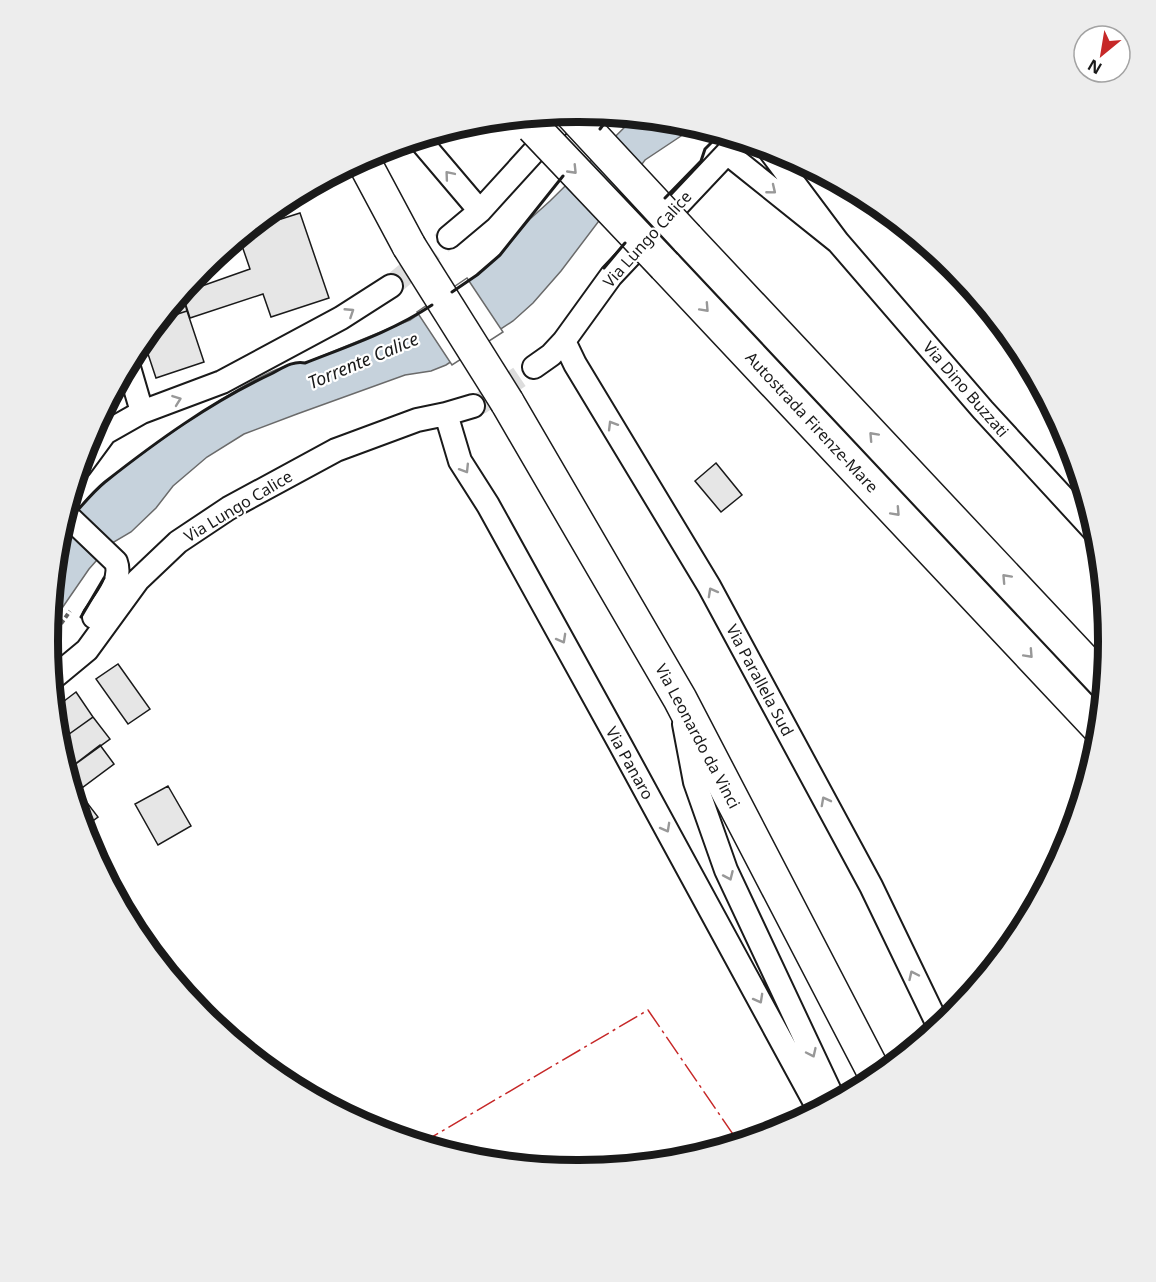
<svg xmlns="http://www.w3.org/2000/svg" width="1156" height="1282" viewBox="0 0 1156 1282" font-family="'Noto Sans',sans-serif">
<rect width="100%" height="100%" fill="#fff"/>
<path fill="#c6d2dc" stroke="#6a6a6a" stroke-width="1.5" d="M635,117L682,121L692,124L681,136L645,160L561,271L533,303L513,321L446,365L431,371L405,375L297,414L244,434L207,457L173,486L156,508L131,532L112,543L89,569L49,627L59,534C72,516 87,496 105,482C135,458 272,356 305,363L410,320L477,275L500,255L530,219L550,201Z"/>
<path fill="#fff" stroke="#6a6a6a" stroke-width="1.5" d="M467,278L503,332L452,365L417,312Z"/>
<path fill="#e6e6e6" stroke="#1a1a1a" stroke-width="1.5" d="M300,213L329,298L271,317L263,294L190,318L182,293L250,269L239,237L255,224L280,215L281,219Z
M182,293L187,311L159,320Z
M187,311L204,362L156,378L143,339L159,320Z
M716,463L742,495L721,512L695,481Z
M118,664L150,709L128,724L96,679Z
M76,692L93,717L58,742L55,708Z
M93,717L110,739L66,771L58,742Z
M100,745L114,764L78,791L98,817L83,828L66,771Z
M168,786L191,826L158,845L135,804Z"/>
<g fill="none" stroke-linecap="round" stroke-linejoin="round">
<path stroke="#ddd" stroke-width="22" stroke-dasharray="22 11" stroke-linecap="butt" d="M391,286L449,237
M473,406L481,403L534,367"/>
<defs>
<path id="street" d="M418,138L480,211
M727,153L838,242L767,147
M449,237L480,211L570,112
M838,242L983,410L1097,534
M564,341L575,364L709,586L871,886L939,1027
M128,364L142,412
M534,367L551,355L564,341L611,276L727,153L737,138
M446,414L460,461L488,505L620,744L819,1110
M80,467L105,433L142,412L222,382L341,318L391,286
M66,511L70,518L116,562C123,581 104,602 94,617
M52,679L87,650L138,580L178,542L229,508L336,450L417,420L446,414L473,406
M684,724L695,782L726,870L835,1102"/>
<path id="primary" d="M362,158L409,246
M507,402L680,699L877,1078"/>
<path id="highway" d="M687,238L1104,682
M665,266L1099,728"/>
</defs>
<use href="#street" stroke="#1a1a1a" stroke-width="26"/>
<use href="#primary" stroke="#1a1a1a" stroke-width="36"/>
<use href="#highway" stroke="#1a1a1a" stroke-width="36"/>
<path stroke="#5f5f5f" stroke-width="4" stroke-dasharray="4.5 3" stroke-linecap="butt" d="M48,642L70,611"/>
<use href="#street" stroke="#fff" stroke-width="22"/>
<use href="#primary" stroke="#fff" stroke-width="33"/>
<use href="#highway" stroke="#fff" stroke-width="33"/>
<defs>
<path id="primary-bridge" d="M409,246L507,402"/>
<path id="highway-bridge" d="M570,112L687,238
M533,127L665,266"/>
</defs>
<use href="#primary-bridge" stroke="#1a1a1a" stroke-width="36" stroke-linecap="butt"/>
<use href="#highway-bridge" stroke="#1a1a1a" stroke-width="36" stroke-linecap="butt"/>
<use href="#primary-bridge" stroke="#fff" stroke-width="33"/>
<use href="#highway-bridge" stroke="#fff" stroke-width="33"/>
<path stroke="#1a1a1a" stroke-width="1.5" stroke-dasharray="8 3" stroke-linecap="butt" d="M1081,490L1085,495"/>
<path stroke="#1a1a1a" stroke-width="3" d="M600,129L609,117
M665,198L701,161L705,149L721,133
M604,268L625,243
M452,292L477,275L500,255L563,176
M76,512C85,502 94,491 105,482C157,441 211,402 271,374C281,369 293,360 305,363C348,346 393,331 432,305
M59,534L65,523
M81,617L104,578"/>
<path stroke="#c62828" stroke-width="1.5" stroke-dasharray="21 4.5 3 4.5" stroke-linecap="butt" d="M420,1144L648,1010L739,1143"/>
</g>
<defs><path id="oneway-chevron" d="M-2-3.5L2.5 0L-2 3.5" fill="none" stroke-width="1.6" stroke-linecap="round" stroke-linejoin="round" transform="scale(1.5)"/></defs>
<g stroke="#989898">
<use href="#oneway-chevron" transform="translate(573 170) rotate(46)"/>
<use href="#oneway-chevron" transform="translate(449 175) rotate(-130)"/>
<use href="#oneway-chevron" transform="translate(772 190) rotate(39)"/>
<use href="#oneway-chevron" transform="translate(705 308) rotate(47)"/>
<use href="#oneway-chevron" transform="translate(350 312) rotate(-33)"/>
<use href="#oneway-chevron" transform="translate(177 400) rotate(-20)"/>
<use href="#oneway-chevron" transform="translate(612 425) rotate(-121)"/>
<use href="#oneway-chevron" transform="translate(873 436) rotate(-133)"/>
<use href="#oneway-chevron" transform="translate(465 469) rotate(58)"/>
<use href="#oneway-chevron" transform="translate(896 512) rotate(47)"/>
<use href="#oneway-chevron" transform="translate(1006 578) rotate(-133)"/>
<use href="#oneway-chevron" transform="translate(712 592) rotate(-119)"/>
<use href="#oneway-chevron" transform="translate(562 639) rotate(61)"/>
<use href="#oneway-chevron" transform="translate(1029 654) rotate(47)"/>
<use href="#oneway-chevron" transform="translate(825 801) rotate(-118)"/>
<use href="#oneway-chevron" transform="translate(666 828) rotate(61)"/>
<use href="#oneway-chevron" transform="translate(729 876) rotate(66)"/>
<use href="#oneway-chevron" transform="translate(913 975) rotate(-115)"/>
<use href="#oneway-chevron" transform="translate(759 999) rotate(61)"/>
<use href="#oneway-chevron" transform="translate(812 1053) rotate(65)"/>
</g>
<g text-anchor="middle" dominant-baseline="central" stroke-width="4.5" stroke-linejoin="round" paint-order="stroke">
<g font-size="16" fill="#1a1a1a" stroke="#fff">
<text transform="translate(647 239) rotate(-48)">Via Lungo Calice</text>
<text transform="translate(966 389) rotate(49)">Via Dino Buzzati</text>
<text transform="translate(812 422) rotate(47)">Autostrada Firenze-Mare</text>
<text transform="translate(238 506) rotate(-31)">Via Lungo Calice</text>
<text transform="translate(760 680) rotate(62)">Via Parallela Sud</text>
<text transform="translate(698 736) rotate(62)">Via Leonardo da Vinci</text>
<text transform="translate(630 763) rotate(61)">Via Panaro</text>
</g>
<g font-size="18" font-style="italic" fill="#1a1a1a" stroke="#fff">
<text transform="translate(363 360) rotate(-23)">Torrente Calice</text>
</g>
</g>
<path d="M0 0H1156V1282H0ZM577 122H579A519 519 0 0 1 1098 641V641A519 519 0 0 1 579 1160H577A519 519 0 0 1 58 641V641A519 519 0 0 1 577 122Z" fill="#ededed" fill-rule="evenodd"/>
<path fill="none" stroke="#1a1a1a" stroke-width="8" d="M577 122H579A519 519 0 0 1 1098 641V641A519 519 0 0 1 579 1160H577A519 519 0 0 1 58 641V641A519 519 0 0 1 577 122Z"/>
<g transform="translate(1102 54) rotate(210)"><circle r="28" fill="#ffffff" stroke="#a3a3a3" stroke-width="1.5"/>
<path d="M0-4.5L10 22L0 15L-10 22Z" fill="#c62828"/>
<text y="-9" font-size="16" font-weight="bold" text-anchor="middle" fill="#1a1a1a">N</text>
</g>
</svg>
